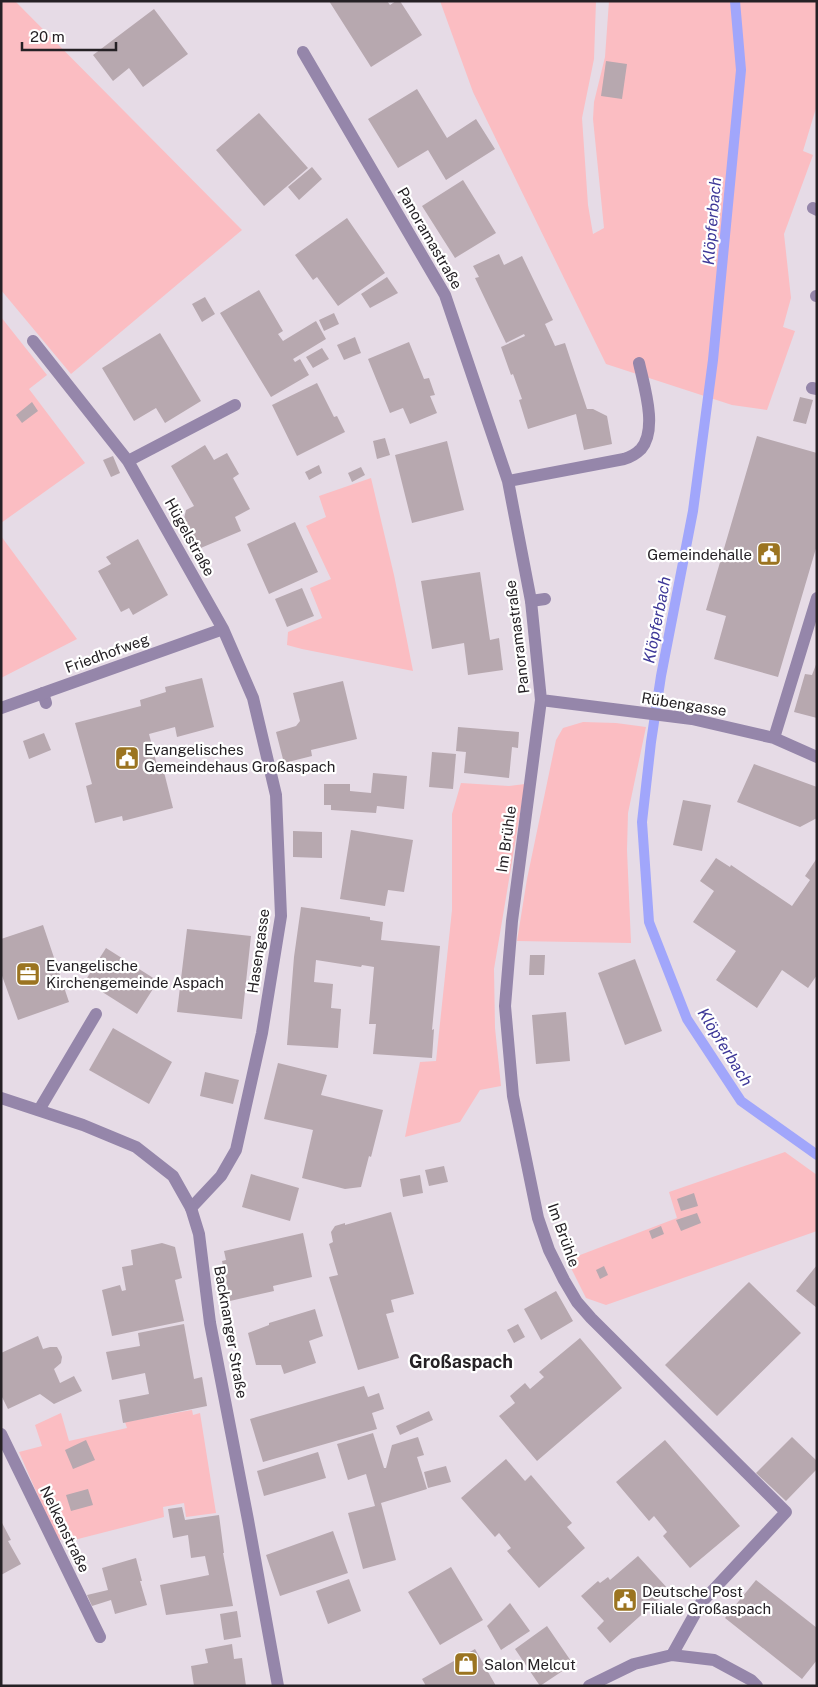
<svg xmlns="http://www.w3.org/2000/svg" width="818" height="1687" viewBox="0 0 818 1687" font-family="'Public Sans',sans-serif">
<rect width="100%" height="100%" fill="#e6dbe6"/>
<path fill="#fbbdc2" d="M1,1H15L242,230L71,374L1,290Z
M440,1H596L594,59L582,118L588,205L593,234L604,228L593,119L594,102L605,57L609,1H817V105L803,151L813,155L784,234L791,298L783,327L795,331L767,410L732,405L606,364L473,92Z
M1,317L47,375L29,389L85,463L1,523Z
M371,478L394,575L413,671L302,649L287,645L288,632L322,618L310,588L331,579L306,526L326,517L319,496Z
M1,536L77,639L1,678Z
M583,722L616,723L646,727L628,813L627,850L631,943L517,941L527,879L556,740L563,728Z
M461,783L509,786L525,784L494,969L495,1028L501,1086L480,1090L460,1122L405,1137L420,1062L436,1061L452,910V814Z
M785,1152L817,1175V1231L606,1305L586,1298L567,1260L677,1218L669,1192Z
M192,1410L193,1415L200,1413L216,1513L186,1517L184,1503L163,1507L164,1517L78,1539L57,1540L19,1452L42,1446L35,1425L61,1413L69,1441L127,1428L125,1422Z"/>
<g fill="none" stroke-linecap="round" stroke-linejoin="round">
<path stroke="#a1a6fb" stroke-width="10" d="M735,1L741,70L713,360L693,511L661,676L651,742L642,822L649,922L687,1019L741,1101L817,1155"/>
</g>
<path fill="#b7a8af" d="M329,1H387L390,5L396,1H400L422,35L371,67Z
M154,9L188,54L143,87L129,68L113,81L93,55Z
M606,61L627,64L622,99L601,96Z
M417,89L447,138L476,119L495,149L446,180L428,150L398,168L368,119Z
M259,113L308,168L264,206L216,150Z
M312,167L322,179L299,200L288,187Z
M463,180L496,233L455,258L422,206Z
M347,218L385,273L338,306L317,277L313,280L295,255Z
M499,254L504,265L522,256L553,320L545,324L555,346L565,343L587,409H593L607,416L612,444L584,450L576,414L528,429L519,400L522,399L513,374L511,375L501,347L525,336L524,334L506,343L475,278L479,277L473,266Z
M387,277L398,293L370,308L361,294Z
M259,290L283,331L278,334L283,341L316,321L326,339L293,359L295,362L300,359L309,375L271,397L220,313Z
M205,297L215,314L202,322L192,304Z
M334,313L339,324L324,331L319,320Z
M160,333L201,401L165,423L156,408L134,421L102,368Z
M355,337L361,353L344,360L337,345Z
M409,342L424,379L429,378L435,395L430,396L437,413L410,424L403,408L390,413L368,359Z
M322,348L329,359L313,368L306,357Z
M317,383L334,417L337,416L345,432L297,456L272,405Z
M800,397L813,400L806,424L793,421Z
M32,402L38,411L22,423L16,415Z
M757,436L817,453V545L778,677L714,659L726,616L706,610Z
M385,438L390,455L377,459L373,441Z
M447,441L464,510L412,523L395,455Z
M205,445L214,460L227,453L239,474L233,478L250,509L235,517L241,531L196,550L183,523L186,510L194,506L171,466Z
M113,456L120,473L111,477L103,460Z
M319,465L322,473L309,480L305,472Z
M361,467L365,475L352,482L348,473Z
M295,522L318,572L269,594L247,544Z
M138,539L168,595L133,615L129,608L121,612L98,571L111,564L106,557Z
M480,572L490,640L499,638L503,670L468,675L464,643L432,649L421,581Z
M302,588L314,616L287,627L275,599Z
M817,662V718L794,712L805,674L812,675Z
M202,678L214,727L177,737L175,727L149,734L157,765L162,764L173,808L123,821L122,816L95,823L86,786L92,784L75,723L141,706L140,700L166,692L165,687Z
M343,681L357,739L311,750L312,756L284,763L276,732L296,726L300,721L293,693Z
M458,727L519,732L518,748L512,747L509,778L464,773L466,752L456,751Z
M44,733L51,750L29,759L23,741Z
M432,752L456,754L453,789L429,787Z
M754,764L817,787V818L800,827L737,802Z
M373,773L407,776L404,809L377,806L376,813L331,810V805H324V784H350V791L371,793Z
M683,800L711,805L702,851L673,845Z
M351,830L413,840L404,892L388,890L385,906L340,899Z
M293,831L322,832V858L293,857Z
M716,858L730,867L731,865L792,906L810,880L805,876L817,858V975L808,988L782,970L757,1008L716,980L736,951L693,922L714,891L700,881Z
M301,907L370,917V920L383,922L381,940L440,946L432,1030L434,1029L432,1058L373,1054L376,1024H369L374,967L362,965L361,967L316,960L314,982L333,984L331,1008L341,1009L338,1048L287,1045L294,957Z
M43,925L69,1002L18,1020L1,973V939Z
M187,929L251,936L242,1019L177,1012Z
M106,948L158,981L137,1014L85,981Z
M530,955H545L544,975H529Z
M635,959L662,1031L625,1045L598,973Z
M566,1012L570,1061L536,1064L532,1015Z
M113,1028L172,1062L149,1104L89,1070Z
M278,1063L327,1075L321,1095L383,1110L371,1157L369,1156L361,1187L345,1189L302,1178L313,1130L264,1119Z
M205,1072L239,1080L233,1104L200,1096Z
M444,1166L448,1182L429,1186L425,1170Z
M251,1174L299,1188L290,1221L242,1207Z
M420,1175L423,1193L403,1197L400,1179Z
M694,1193L698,1206L681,1211L677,1199Z
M391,1212L414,1294L391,1300L394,1312L386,1314L399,1358L358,1370L329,1277L338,1275L329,1244L333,1242L331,1232L335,1226L345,1223V1225Z
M697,1213L701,1223L681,1231L676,1220Z
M661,1226L664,1234L652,1239L649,1231Z
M303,1233L312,1277L273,1286L274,1291L230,1301L222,1261L226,1260L224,1251Z
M162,1243L175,1247L182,1278L175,1280L184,1321L112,1336L102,1290L120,1285L122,1291L126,1290L122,1267L133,1265L131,1250Z
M817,1265V1308L796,1291Z
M604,1266L608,1275L600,1279L596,1270Z
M749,1282L801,1333L717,1416L665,1365Z
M556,1291L573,1321L541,1340L524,1309Z
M315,1309L323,1336L309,1341L316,1363L284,1374L281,1365H256L248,1333L269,1325V1323Z
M184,1324L194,1379L202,1377L207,1406L123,1423L119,1400L149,1394L145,1373L112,1380L106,1352L140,1346L138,1333Z
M518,1324L525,1337L514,1343L507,1330Z
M38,1336L43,1349L50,1347H57L60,1352L62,1357L61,1363L54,1369L60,1383L74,1376L82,1391L54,1404L40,1394L8,1409L1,1395V1353Z
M580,1338L622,1388L537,1461L499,1416L515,1403L510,1396L525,1383L530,1389L544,1377L539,1372Z
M364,1386L368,1397L379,1393L384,1409L372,1413L377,1429L263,1462L250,1419Z
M429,1411L433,1420L400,1435L396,1426Z
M373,1433L384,1468H386L392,1445L418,1437L424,1455L417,1457L427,1489L381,1503L396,1560L363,1569L348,1513L375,1506L366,1474L348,1480L337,1444Z
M792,1437L817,1461V1469L786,1501L756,1473Z
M86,1440L95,1460L73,1469L65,1450Z
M665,1440L740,1526L690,1568L663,1536L667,1532L654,1516L649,1521L616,1482Z
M318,1452L326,1478L264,1496L257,1471Z
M506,1459L525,1481L531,1475L572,1523L567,1527L585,1548L539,1588L507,1551L511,1548L499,1533L495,1537L461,1498Z
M446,1466L451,1482L428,1488L424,1472Z
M88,1489L93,1505L71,1511L66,1495Z
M182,1507L185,1520L219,1515L224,1553H223L233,1606L166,1615L160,1585L209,1575L205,1556L191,1558L188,1535L173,1538L168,1509Z
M1,1521L11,1540L8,1541L21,1564L1,1575Z
M333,1531L348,1573L280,1596L266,1555Z
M638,1556L669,1590L610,1643L597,1628L604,1621L581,1596L598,1581L600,1583L608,1577L610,1580Z
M136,1558L142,1581H140L147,1605L115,1614L111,1600L92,1606L87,1595L108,1590L102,1568Z
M451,1567L483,1620L440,1645L408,1592Z
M349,1579L361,1611L328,1624L316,1591Z
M756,1580L817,1628V1660L802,1679L725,1618Z
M510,1603L530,1631L501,1650L487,1626Z
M237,1611L241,1637L224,1640L220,1614Z
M547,1626L573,1664L540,1686L515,1649Z
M232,1644L234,1659L242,1658L246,1686H194L191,1666L208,1663L205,1649Z
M475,1649L496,1686H426L422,1679Z"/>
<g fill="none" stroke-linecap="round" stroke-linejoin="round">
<path stroke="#9586aa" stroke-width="12" d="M813,208L817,210
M816,296H817
M812,388L817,389
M531,601L545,599
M43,693L46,703
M39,1110L96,1014"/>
<path stroke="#9586aa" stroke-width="12" d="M303,52L445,295L508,481L531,601L541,700L512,921L505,1006L513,1096L538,1218L549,1250L564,1280L577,1302L591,1318L786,1512L701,1603L672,1655
M33,341L128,461L223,629L253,698L276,795L281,916L262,1033L236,1150L221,1176L191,1208
M128,461L235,405
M508,481L624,459C631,457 636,454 641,449C658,429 644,386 639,363
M541,700L692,719L774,738L817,757
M1,708L223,629
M774,738L817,598
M1,1434L100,1637"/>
<path stroke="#9586aa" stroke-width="12" d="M1,1098L83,1125L136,1147L173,1176L191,1208L199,1234L210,1323L248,1520L278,1686
M589,1686L634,1664L672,1655L714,1660L751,1680L757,1686"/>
</g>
<defs>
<symbol id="civic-square" viewBox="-11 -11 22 22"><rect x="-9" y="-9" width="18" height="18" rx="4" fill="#9b7421" stroke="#fff"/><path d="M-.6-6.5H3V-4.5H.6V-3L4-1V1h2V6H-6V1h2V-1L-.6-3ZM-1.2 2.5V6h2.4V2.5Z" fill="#fff"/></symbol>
<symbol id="office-square" viewBox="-11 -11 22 22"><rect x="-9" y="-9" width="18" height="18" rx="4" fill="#9b7421" stroke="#fff"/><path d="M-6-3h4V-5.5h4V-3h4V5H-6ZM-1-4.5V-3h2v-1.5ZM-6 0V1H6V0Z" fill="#fff"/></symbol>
<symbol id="shop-square" viewBox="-11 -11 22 22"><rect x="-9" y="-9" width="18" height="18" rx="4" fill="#9b7421" stroke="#fff"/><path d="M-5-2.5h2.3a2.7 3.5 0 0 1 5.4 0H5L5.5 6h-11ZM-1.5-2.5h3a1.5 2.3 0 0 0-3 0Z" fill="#fff"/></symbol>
</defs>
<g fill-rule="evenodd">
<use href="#civic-square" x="755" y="540" width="28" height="28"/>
<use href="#civic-square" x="113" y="744" width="28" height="28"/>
<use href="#office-square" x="14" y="960" width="28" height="28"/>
<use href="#civic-square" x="611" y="1586" width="28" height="28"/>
<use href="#shop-square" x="452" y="1650" width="28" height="28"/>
</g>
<g text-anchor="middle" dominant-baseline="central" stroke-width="4.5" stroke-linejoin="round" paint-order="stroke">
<g font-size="15" fill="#252125" stroke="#fff">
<text transform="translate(430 238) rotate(60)">Panoramastraße</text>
<text transform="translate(190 537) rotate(61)">Hügelstraße</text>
<text transform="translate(517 637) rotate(-97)">Panoramastraße</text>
<text transform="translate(107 653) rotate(-20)">Friedhofweg</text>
<text transform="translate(684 704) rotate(9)">Rübengasse</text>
<text transform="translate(506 839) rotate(-82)">Im Brühle</text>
<text transform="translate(258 951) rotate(-82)">Hasengasse</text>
<text transform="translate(564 1235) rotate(70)">Im Brühle</text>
<text transform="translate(231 1332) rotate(80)">Backnanger Straße</text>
<text transform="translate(65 1529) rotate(64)">Nelkenstraße</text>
</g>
<g font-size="15" fill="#252125" stroke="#fff" text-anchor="start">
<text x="752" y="554" text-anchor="end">Gemeindehalle</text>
<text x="144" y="749">Evangelisches<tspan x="144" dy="17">Gemeindehaus Großaspach</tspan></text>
<text x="46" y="965">Evangelische<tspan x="46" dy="17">Kirchengemeinde Aspach</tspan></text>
<text x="642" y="1591">Deutsche Post<tspan x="642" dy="17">Filiale Großaspach</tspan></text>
<text x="484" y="1664">Salon Melcut</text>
</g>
<g font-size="16" font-style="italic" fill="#3e3898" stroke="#fff">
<text transform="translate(712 221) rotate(-85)">Klöpferbach</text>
<text transform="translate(657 620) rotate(-79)">Klöpferbach</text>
<text transform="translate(725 1047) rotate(58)">Klöpferbach</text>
</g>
<g font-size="18" font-weight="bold" fill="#252125" stroke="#fff">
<text x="461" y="1361">Großaspach</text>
</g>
</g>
<rect width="818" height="1687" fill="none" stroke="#252125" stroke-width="5"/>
<path d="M22 42v8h94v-8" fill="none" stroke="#252125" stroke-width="2.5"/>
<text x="30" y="42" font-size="15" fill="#252125" stroke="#ffffff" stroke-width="4" paint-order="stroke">20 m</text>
</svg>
